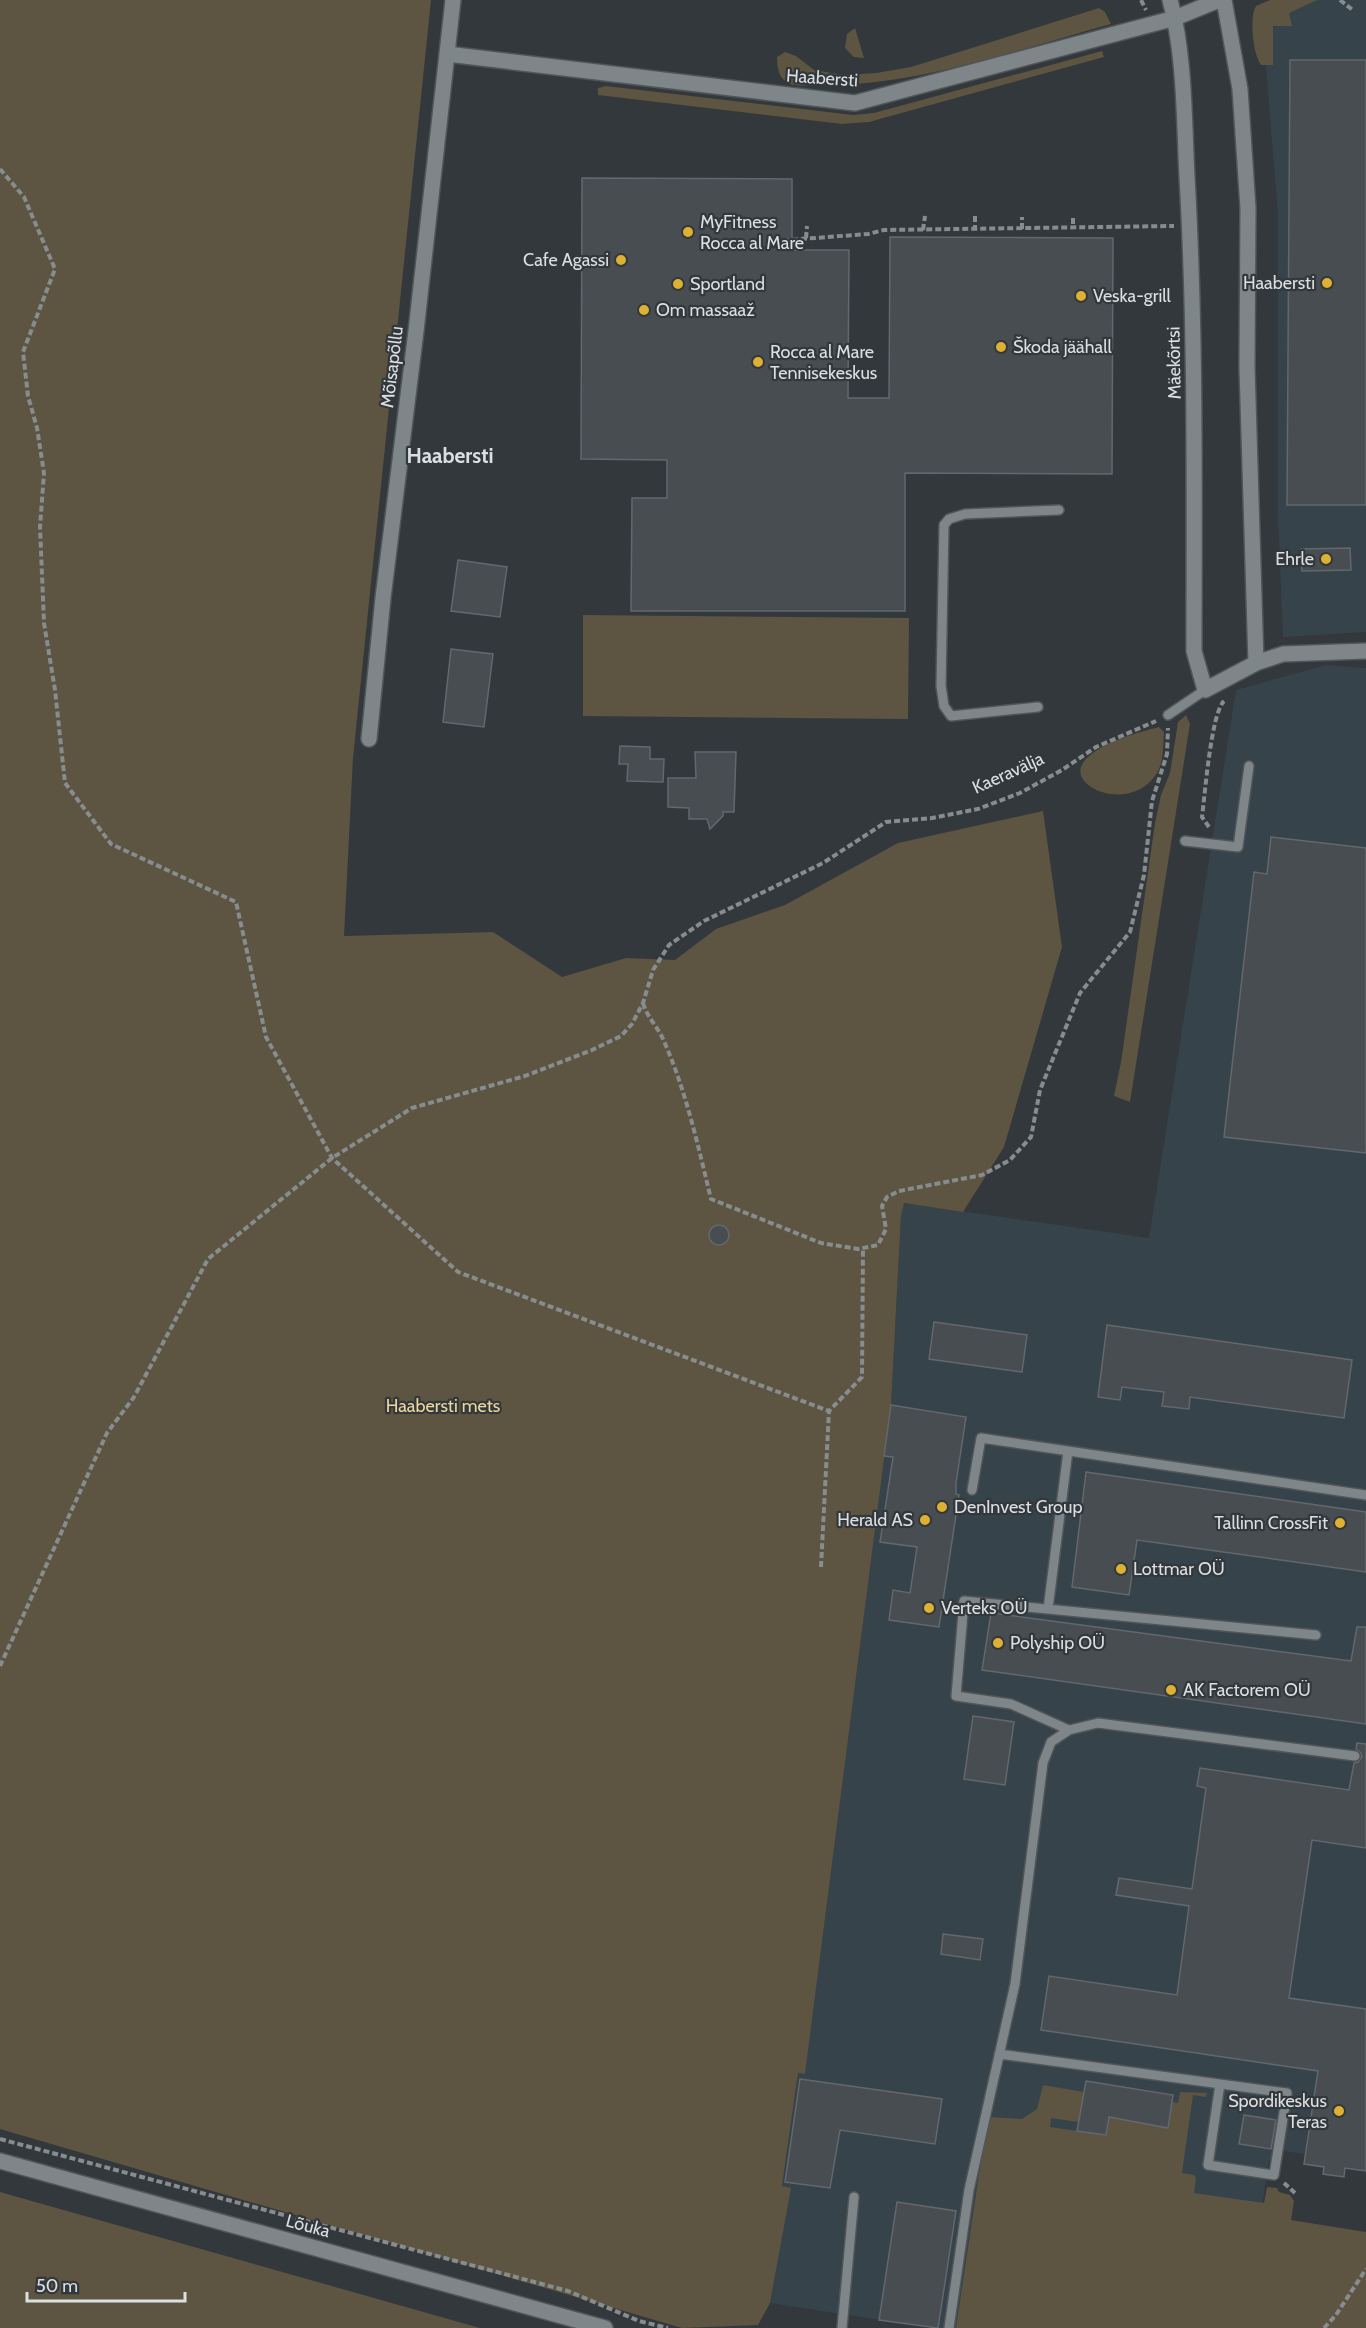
<svg xmlns="http://www.w3.org/2000/svg" width="1366" height="2328" viewBox="0 0 1366 2328" font-family="Cabin,sans-serif">
<rect width="100%" height="100%" fill="#32383c"/>
<path fill="#36434a" d="M1298,0H1366V632L1283,637L1278,516V215L1262,17Z
M1326,665L1366,668V2009L1289,1999L1279,2065L1318,2071L1306,2154L1283,2151L1282,2161L1269,2160L1244,2328H933L770,2303L790,2189L782,2186L798,2073H805L891,1405L901,1216L903,1203L1149,1238L1236,690Z"/>
<path fill="#5d5441" d="M0,0H431L353,758L344,936L493,932L562,977L626,958L675,960L716,929L785,905L898,843L1043,811L1062,947L1004,1147L963,1212L904,1203L901,1216L891,1405L805,2074L798,2073L782,2186L791,2188L770,2303L758,2325L682,2328L0,2129Z
M1270,0H1317L1289,13L1292,26H1273V65H1261C1253,55 1249,17 1256,6Z
M1099,8L1105,12L1111,24C1016,50 916,87 817,85C810,85 797,87 790,84C779,79 777,69 777,57L785,52L796,56L814,70L844,75L876,73L911,67Z
M855,28L864,58L854,57L845,48L847,34Z
M1102,51L1104,57L869,122L842,124L598,95V88L606,86L853,115L874,113Z
M583,615L909,618L908,719L583,716Z
M1186,715L1190,724L1130,1102L1114,1096L1121,1062L1155,823L1161,795L1170,773L1178,722Z
M1159,727L1164,732C1163,746 1164,765 1155,776C1127,815 1059,784 1087,758C1105,741 1136,733 1159,727Z
M1043,2085L1084,2092L1081,2112L1098,2125L1051,2118L1050,2127L1106,2135L1109,2117L1168,2128L1172,2102L1178,2103L1180,2092L1207,2093L1206,2097L1193,2095L1182,2173L1194,2175L1196,2178L1194,2193L1264,2203L1267,2187L1277,2188L1279,2192L1290,2195L1294,2201L1291,2220L1366,2232V2328H956L981,2161L990,2117L1022,2119L1037,2109Z
M0,2192L480,2328H0Z"/>
<path fill="#474d51" stroke="#62686d" stroke-width="1.5" d="M1290,60H1366V505H1287Z
M582,178L792,179V250H849L848,398H889L890,237L1113,238L1112,474L905,473V611H631L632,498H667V460L581,459Z
M1350,548L1351,570L1302,571L1301,549Z
M458,560L507,567L500,617L451,611Z
M451,649L493,654L484,727L443,722Z
M620,746L650,747V759H664L663,782L627,781L628,764H619Z
M695,752H736L734,812H723V816L710,829L707,819H689V808L668,807V778H696Z
M1271,837L1366,848V1153L1224,1137L1254,872L1267,874Z
M709 1235a10 10 0 1 1 20 0a10 10 0 1 1-20 0Z
M934,1322L1027,1335L1022,1372L929,1359Z
M1107,1325L1352,1360L1344,1418L1190,1397L1189,1409L1162,1406L1164,1392L1122,1387L1120,1400L1098,1397Z
M891,1405L966,1417L956,1483V1494L959,1495L939,1627L889,1620L893,1590L910,1593L917,1547L880,1542L893,1457L884,1456Z
M1086,1472L1366,1512V1572L1137,1540L1129,1595L1072,1587Z
M991,1613L1351,1661L1357,1627H1366V1724L982,1670Z
M973,1716L1014,1722L1005,1785L964,1779Z
M1357,1743L1366,1744V1848L1312,1840L1289,1998L1366,2009V2171L1345,2168L1344,2177L1323,2174L1324,2167L1304,2164L1318,2071L1041,2030L1049,1976L1177,1995L1189,1906L1116,1895L1119,1878L1192,1889L1206,1788L1197,1786L1200,1768L1349,1790L1354,1763L1358,1762L1362,1757L1361,1753L1356,1749Z
M943,1934L983,1939L980,1960L941,1954Z
M800,2079L942,2099L935,2144L840,2130L830,2188L785,2182Z
M1086,2081L1173,2095L1168,2128L1109,2117L1106,2135L1077,2131Z
M1244,2115L1276,2120L1271,2149L1239,2144Z
M897,2202L956,2211L938,2328L879,2320Z"/>
<g fill="none" stroke-linecap="round" stroke-linejoin="round">
<defs>
<path id="lane" d="M1038,707L951,716L944,706L941,686L944,525L949,519L965,514L1059,510
M1168,715L1205,690
M1185,841L1238,847L1249,766
M972,1490L981,1438L1366,1495
M1048,1609L1068,1451
M1069,1730L1011,1704L956,1696L964,1601L1316,1635
M999,2054L1287,2093L1274,2175L1208,2165L1220,2084
M842,2328L854,2197
M949,2328L969,2190L1015,1984L1043,1763L1051,1742L1069,1730L1098,1723L1355,1756"/>
<path id="street" d="M1170,0C1185,55 1184,120 1187,177C1196,334 1194,493 1194,651L1205,690L1256,663L1283,654L1366,651
M1224,0L1240,89L1248,208L1247,368L1256,663
M447,54L855,103L1175,18L1219,0
M369,739L383,598L416,331L453,0
M0,2161L605,2328"/>
</defs>
<use href="#lane" stroke="#505558" stroke-width="12"/>
<use href="#street" stroke="#505558" stroke-width="18"/>
<path stroke="#878c8f" stroke-width="4" stroke-dasharray="6 3" stroke-linecap="butt" d="M1141,0L1146,10
M1340,0L1354,11
M0,169L24,197L55,269L23,352L28,396L37,428L44,473L40,527L44,623L55,690L65,783L111,844L236,902L266,1037L332,1158L458,1272L829,1411L862,1377L863,1248
M975,216V229
M1073,218V229
M1022,229V217
M923,230L925,216
M806,238L807,226
M774,241L868,234L884,230L1174,226
M1209,827L1202,817C1205,794 1211,714 1224,701
M643,1003C647,1017 657,1026 663,1039C686,1090 698,1146 711,1199L821,1243L858,1249L878,1245L886,1229L882,1206L887,1197L899,1191L982,1175L1010,1160L1031,1137L1040,1090L1080,993L1130,932L1144,875L1152,801L1167,754L1168,728
M821,1567L829,1411
M0,1666L107,1433L134,1397L208,1259L332,1158L412,1108L525,1076L592,1050L621,1036L632,1024L643,1003L653,970L669,945L704,921L823,863L886,822L932,818L978,809L1020,793L1062,770L1096,747L1156,721
M0,2139L568,2291L639,2321L668,2328
M1284,2183L1295,2193
M1324,2328L1336,2315L1366,2269"/>
<use href="#lane" stroke="#7f868a" stroke-width="9"/>
<use href="#street" stroke="#7f868a" stroke-width="15"/>
</g>
<g fill="#deb133" stroke="#32383c" stroke-width="2">
<circle cx="688" cy="232" r="6"/>
<circle cx="621" cy="260" r="6"/>
<circle cx="1327" cy="283" r="6"/>
<circle cx="678" cy="284" r="6"/>
<circle cx="1081" cy="296" r="6"/>
<circle cx="644" cy="310" r="6"/>
<circle cx="1001" cy="347" r="6"/>
<circle cx="758" cy="362" r="6"/>
<circle cx="1326" cy="559" r="6"/>
<circle cx="942" cy="1507" r="6"/>
<circle cx="925" cy="1520" r="6"/>
<circle cx="1340" cy="1523" r="6"/>
<circle cx="1121" cy="1569" r="6"/>
<circle cx="929" cy="1608" r="6"/>
<circle cx="998" cy="1643" r="6"/>
<circle cx="1171" cy="1690" r="6"/>
<circle cx="1339" cy="2111" r="6"/>
</g>
<g text-anchor="middle" dominant-baseline="central" stroke-width="4.5" stroke-linejoin="round" paint-order="stroke">
<g font-size="18" fill="#dcdfe2" stroke="#32383c">
<text transform="translate(822 78) rotate(4)">Haabersti</text>
<text transform="translate(1174 363) rotate(-91)">Mäekõrtsi</text>
<text transform="translate(392 367) rotate(-83)">Mõisapõllu</text>
<text transform="translate(1008 773) rotate(-24)">Kaeravälja</text>
<text transform="translate(308 2226) rotate(15)">Lõuka</text>
</g>
<g font-size="18" fill="#dcdfe2" stroke="#32383c" text-anchor="start">
<text x="700" y="222">MyFitness<tspan x="700" dy="21">Rocca al Mare</tspan></text>
<text x="609" y="260" text-anchor="end">Cafe Agassi</text>
<text x="1315" y="283" text-anchor="end">Haabersti</text>
<text x="690" y="284">Sportland</text>
<text x="1093" y="296">Veska-grill</text>
<text x="656" y="310">Om massaaž</text>
<text x="1013" y="347">Škoda jäähall</text>
<text x="770" y="352">Rocca al Mare<tspan x="770" dy="21">Tennisekeskus</tspan></text>
<text x="1314" y="559" text-anchor="end">Ehrle</text>
<text x="954" y="1507">DenInvest Group</text>
<text x="913" y="1520" text-anchor="end">Herald AS</text>
<text x="1328" y="1523" text-anchor="end">Tallinn CrossFit</text>
<text x="1133" y="1569">Lottmar OÜ</text>
<text x="941" y="1608">Verteks OÜ</text>
<text x="1010" y="1643">Polyship OÜ</text>
<text x="1183" y="1690">AK Factorem OÜ</text>
<text x="1327" y="2101" text-anchor="end">Spordikeskus<tspan x="1327" dy="21">Teras</tspan></text>
</g>
<g font-size="18" fill="#eed59a" stroke="#32383c">
<text x="443" y="1406">Haabersti mets</text>
</g>
<g font-size="21" font-weight="bold" fill="#dcdfe2" stroke="#32383c">
<text x="450" y="455">Haabersti</text>
</g>
</g>
<path d="M27 2292v9h158v-9" fill="none" stroke="#dcdfe2" stroke-width="3"/>
<text x="36" y="2292" font-size="18" fill="#dcdfe2" stroke="#32383c" stroke-width="4.5" paint-order="stroke">50 m</text>
</svg>
